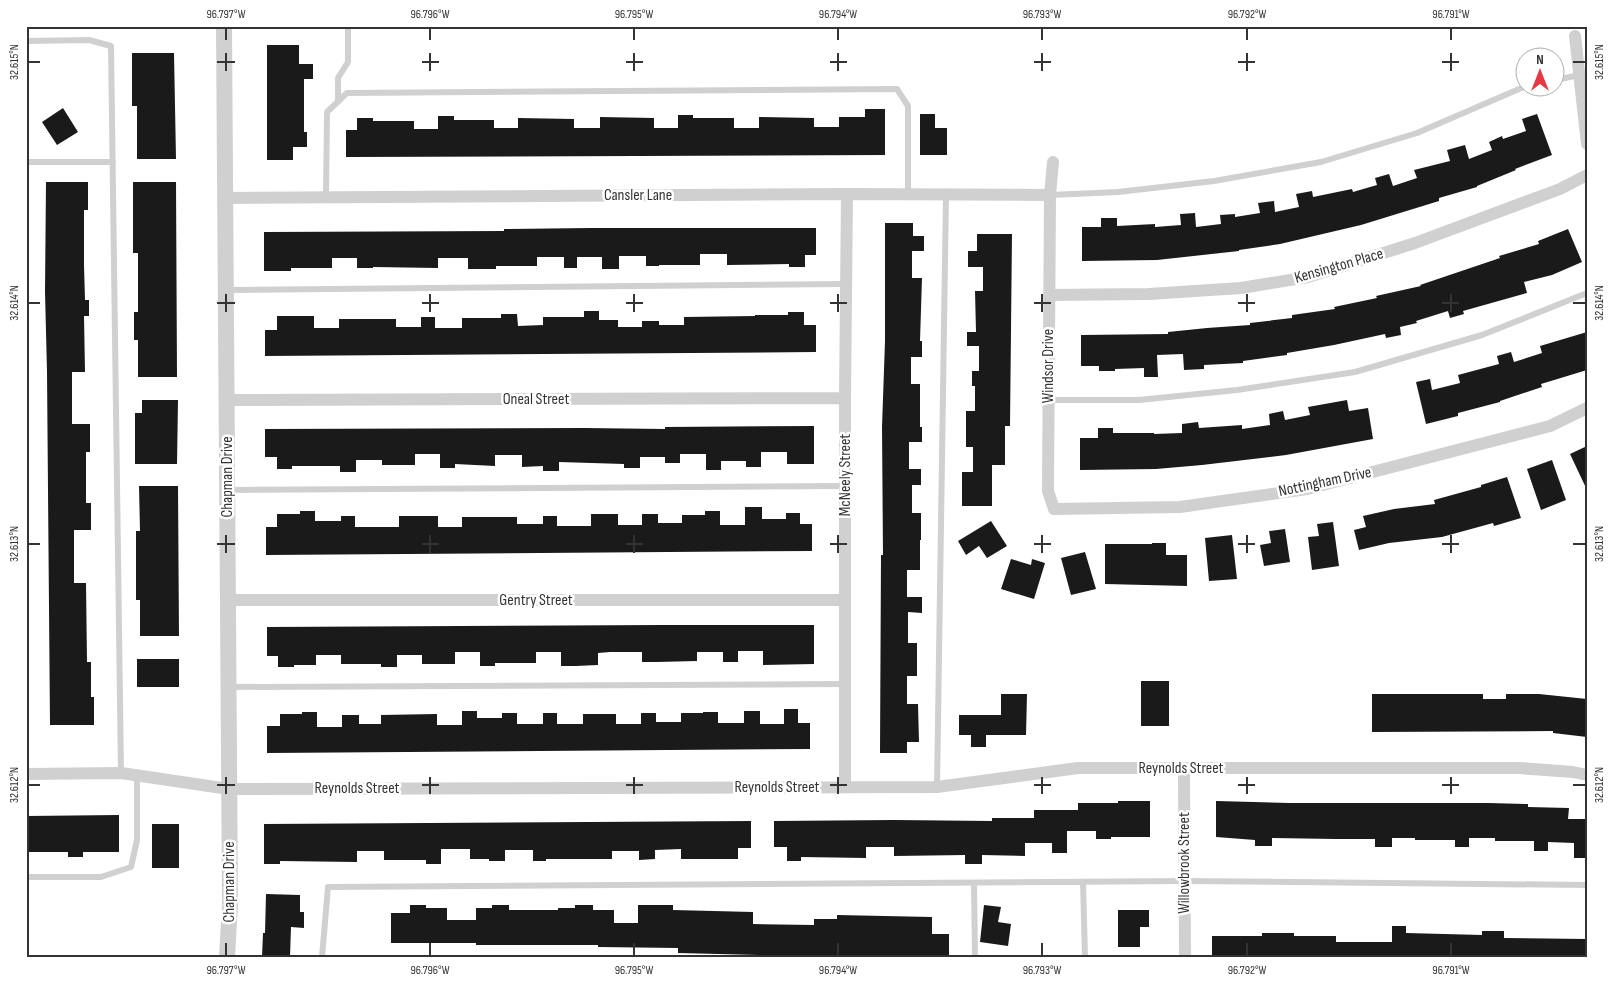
<svg xmlns="http://www.w3.org/2000/svg" width="1613" height="983" viewBox="0 0 1613 983" font-family="'Sofia Sans Condensed',sans-serif">
<rect width="100%" height="100%" fill="#fff"/>
<path fill="#1a1a1a" d="M267,45H299V64H313V79H304V132H307V147H293V160H267Z
M132,53H174L176,159H137V106H132Z
M63,108L78,132L57,145L42,122Z
M865,109H885V155L346,157V130H357V118H373V121H414V129H438V116H454V120H494V128H518V118L574,119V128H600V117L654,118V128H678V115H693V118H734V128H759V117L814,118V127H839V117H865Z
M920,114H935V128H947V155H920Z
M1537,114L1552,155L1515,169L1516,170L1477,186V187L1439,198V201L1361,225L1280,244L1239,250V251L1157,260L1082,261V227H1101V218H1117V226L1155,224V227L1181,225L1180,214L1195,213L1196,227L1221,224L1220,215L1235,214V217L1260,213L1258,203L1274,201L1275,212L1299,207L1296,194L1312,191L1313,197L1352,189L1353,192L1377,185L1375,178L1389,174L1393,186L1417,178L1414,170L1450,161L1447,150L1465,145L1469,159L1492,150L1489,142L1502,136L1503,139L1526,131L1522,119Z
M46,182H88V210H84V265L85,300H89V316H84L85,372H72V424H90V452H86V503H91V530H74V583H86L87,662H91V697H94V725H50L47,372L45,292Z
M133,182H176L177,377H138V340H134V312H138V253H133Z
M885,223H913V236H924V251H912V278H922L920,341H922V357H911V384H920V427H922V442H909V469H921V485H912V513H921V540H920V570H907V597H922V613L908,612V643H917V676H907V704H918L919,742H907V753H880L881,555H883L882,427L885,341Z
M591,228H816V255H805V267H789V264L727,265V254H700V265H659V266H646V256H619V269H602V257H577V268H564V257H537V266H496V269H468V258H438V268L373,267V268H357V258H332V268H291V271H264V232L504,231V229Z
M1568,229L1582,262L1552,275L1524,282L1527,293L1463,311L1464,314L1450,318L1448,311L1416,321L1417,323L1400,327L1401,335L1386,338L1385,334L1334,345L1287,353V355L1243,361V363L1204,365V369L1184,370L1183,354L1157,355L1158,377H1144V368L1115,369V371H1099V366H1081V335L1168,334V332L1207,328L1250,325V323L1292,318V315L1335,309L1334,307L1377,298L1376,296L1421,286L1420,285L1500,258L1499,256L1539,244L1538,241Z
M977,234H1012L1010,426H1005V465H992V506H962V472H973V447H966V411H975V386H972V371H979V346H967V332H976L975,291H983V267H968V251H977Z
M584,311H599V320H618V327H642V321H659V325H684V317L755,316V315H788V312H804V325H816V352L265,356V330H277V316H314V328H339V319H396V327H421V317H435V328H462V318H501V314H517L518,326L543,325V317H584Z
M1587,332V370L1541,384L1542,387L1500,401V402L1458,413V416L1426,424L1416,382L1430,379L1432,390L1460,383L1458,375L1499,364L1497,356L1511,352L1514,362L1542,353L1540,346Z
M142,400H178L177,464H135V413H142Z
M1347,400L1349,411L1368,408L1373,439L1286,455L1202,465L1156,469L1080,470V438H1098V428H1113V433H1154V434L1182,433V424L1198,422L1199,428L1242,425V429L1270,425L1269,414L1283,411L1285,420L1310,415L1308,407Z
M814,426V464H787V452H761V467H746V461H721V470H706V454H680V463H665V457H640V468H624V464L559,462V471H543V466L522,467V455H495V466L455,464V468H440V454H415V465H382V460H356V472H340V466H292V469H277V457H265V429L584,428L665,429V427Z
M1587,446V490L1570,454Z
M1552,460L1566,500L1541,510L1527,469Z
M1507,477L1521,518L1494,526L1493,523L1442,537L1389,543L1359,550L1354,530L1366,527L1363,516L1394,509L1435,504L1434,500L1481,487V485Z
M139,486H178L179,636H140V600H136V531H140Z
M745,507H762V519H786V513H800V524H812V551L266,555V527H277V514H300V511H315V521H341V516H355V527H399V516H438V527H462V517H517V524H543V516H557V526H591V514H618V525H642V514H658V523H682V515H705V511H720V525H745Z
M991,521L1007,546L987,558L979,546L966,555L958,541Z
M1333,522L1339,566L1312,570L1308,537L1319,536L1317,524Z
M1285,529L1290,562L1264,566L1260,545L1271,543L1269,531Z
M1232,535L1237,579L1209,581L1205,538Z
M1152,543H1166V555H1187V586L1105,584V544H1152Z
M1085,552L1096,589L1071,595L1061,558Z
M1011,559L1031,565L1032,559L1045,563L1034,599L1001,589Z
M663,625H814V664L763,665V651H738V662H723V652H697V661L657,662H642V652H610L598,653V665L576,666H561V652H536V663H495V666H480V652H455V664H422V655H397V667H381V664H341V655H316V665H294V667H278V656H267V627Z
M137,659H179V687H137Z
M1141,681H1169V726H1141Z
M1001,694H1027L1026,735H986V747H971V735H959V715H1001Z
M1372,694H1483V699H1506V694H1539L1587,699V737L1553,733V731L1372,732Z
M784,709H798V723H810V749L267,753V726H280V714H302V712H317V727H342V715H359V724H381V715L437,714V725H462V711H477V718H502V713H517V724H543V713H557V724H583V714H616V724H641V713H656V722H681V713H703V712H718V723H744V711H760V724H784Z
M1118,801H1150V837H1111V839H1096V831H1067V853H1052V843H1025V856L982,855V864H965V855L894,856V847H866V858L801,857V861H787V847H774V821L894,820L992,821V818H1034V810H1078V803H1118Z
M1216,801L1289,803H1488L1528,804V807L1569,808L1568,819H1587V858H1574V843L1548,842V851H1534V841H1495V838H1469V847H1455V840H1415V838H1392V847H1375V839H1336L1272,838V846H1255V840L1216,837Z
M119,815V852H83V857H68V852H26V816Z
M751,821V848H738V859H681V849L655,850V859L639,860V851H612V859H546V861H533V850H505V861H489V859H470V849H441V864H426V860H384V851H357V862L280,861V864H264V824Z
M152,824H179V868H152Z
M266,894L300,895V912H304V928L291,927L290,957H262L263,933H265Z
M410,905H426V908H447V920H476V908H492V905H509V910H558V908H575V905H593V910H614V923H638V905H673V910L753,912V924L814,925V919H837V915L932,917V934H949V957H758V955L678,953V948L598,947V945H476V943H391V913H410Z
M984,905L1001,907L998,922L1011,924L1008,946L980,942Z
M1118,910H1149V927H1140V947H1118Z
M1392,926H1406V933L1482,935V931H1504V938L1587,939V957H1303V955L1212,957V936H1262V933H1294V936H1336V942H1392Z"/>
<g fill="none" stroke-linecap="round" stroke-linejoin="round">
<path stroke="#d0d0d0" stroke-width="6" d="M26,41L89,40L111,46L121,773
M1556,80L1579,75
M338,102V78L348,62V26
M26,162H113
M1050,195L1118,192L1214,181L1321,162L1417,133L1526,86
M326,197L327,112L347,93L897,89L908,106V194
M227,290L846,284
M1048,400H1139L1237,390L1355,372L1482,335L1587,293
M228,490L845,486
M230,687L845,684
M937,787L946,195
M26,877H101L131,867L137,840V776
M1083,882L1085,957
M974,883L975,957
M322,957L328,887L1184,881L1587,885"/>
<path stroke="#d0d0d0" stroke-width="12" d="M1575,36L1587,144
M1053,162L1050,195L1048,491L1054,509L1180,507L1307,489L1550,426L1587,408
M225,198L847,194L1050,195
M1049,295L1149,294L1241,288L1308,277L1415,243L1560,189L1587,175
M226,400L845,398
M228,600H845
M1184,768L1185,957
M26,774L121,773L229,789L937,787L1078,768H1519L1573,772L1587,775
M845,786V398L847,194"/>
<path stroke="#d0d0d0" stroke-width="16" d="M224,26L230,904L227,957"/>
</g>
<path fill="none" stroke="#333" stroke-width="2" d="M226,28V40M430,28V40M634,28V40M838,28V40M1042,28V40M1247,28V40M1451,28V40M226,53V71M430,53V71M634,53V71M838,53V71M1042,53V71M1247,53V71M1451,53V71M28,62H40M217,62H235M422,62H439M626,62H643M830,62H847M1034,62H1051M1238,62H1255M1442,62H1459M1573,62H1586M226,294V312M430,294V312M634,294V312M838,294V312M1042,294V312M1247,294V312M1451,294V312M28,303H40M217,303H235M422,303H439M626,303H643M830,303H847M1034,303H1051M1238,303H1255M1442,303H1459M1573,303H1586M226,535V553M430,535V553M634,535V553M838,535V553M1042,535V553M1247,535V553M1451,535V553M28,544H40M217,544H235M422,544H439M626,544H643M830,544H847M1034,544H1051M1238,544H1255M1442,544H1459M1573,544H1586M226,777V794M430,777V794M634,777V794M838,777V794M1042,777V794M1247,777V794M1451,777V794M28,785H40M217,785H235M422,785H439M626,785H643M830,785H847M1034,785H1051M1238,785H1255M1442,785H1459M1573,785H1586M226,943V956M430,943V956M634,943V956M838,943V956M1042,943V956M1247,943V956M1451,943V956"/>
<g text-anchor="middle" dominant-baseline="central" stroke-width="5" stroke-linejoin="round" paint-order="stroke">
<g font-size="16" fill="#333" stroke="#fff">
<text x="638" y="195">Cansler Lane</text>
<text transform="translate(1339 266) rotate(-16)">Kensington Place</text>
<text transform="translate(1048 366) rotate(-90)">Windsor Drive</text>
<text x="536" y="399">Oneal Street</text>
<text transform="translate(845 475) rotate(-90)">McNeely Street</text>
<text transform="translate(227 477) rotate(-90)">Chapman Drive</text>
<text transform="translate(1325 482) rotate(-12)">Nottingham Drive</text>
<text x="536" y="600">Gentry Street</text>
<text x="1181" y="768">Reynolds Street</text>
<text x="777" y="787">Reynolds Street</text>
<text x="357" y="788">Reynolds Street</text>
<text transform="translate(1184 863) rotate(-90)">Willowbrook Street</text>
<text transform="translate(229 882) rotate(-90)">Chapman Drive</text>
</g>
</g>
<rect width="1613" height="983" fill="none" stroke="#ffffff" stroke-width="55"/>
<g transform="translate(1540 72)"><circle r="24" fill="#ffffff" stroke="#adadad"/>
<path d="M0-4L9 19L0 12L-9 19Z" fill="#e63946"/>
<text y="-8" font-size="14" font-weight="bold" text-anchor="middle" fill="#333333">N</text>
</g>
<rect x="28" y="28" width="1558" height="928" fill="none" stroke="#333" stroke-width="2"/>
<g font-size="12" text-anchor="middle" fill="#333">
<text x="226" y="18">96.797°W</text>
<text x="430" y="18">96.796°W</text>
<text x="634" y="18">96.795°W</text>
<text x="838" y="18">96.794°W</text>
<text x="1042" y="18">96.793°W</text>
<text x="1247" y="18">96.792°W</text>
<text x="1451" y="18">96.791°W</text>
<text transform="translate(14 62) rotate(-90)" y="4">32.615°N</text>
<text transform="translate(1599 62) rotate(-90)" y="4">32.615°N</text>
<text transform="translate(14 303) rotate(-90)" y="4">32.614°N</text>
<text transform="translate(1599 303) rotate(-90)" y="4">32.614°N</text>
<text transform="translate(14 544) rotate(-90)" y="4">32.613°N</text>
<text transform="translate(1599 544) rotate(-90)" y="4">32.613°N</text>
<text transform="translate(14 785) rotate(-90)" y="4">32.612°N</text>
<text transform="translate(1599 785) rotate(-90)" y="4">32.612°N</text>
<text x="226" y="974">96.797°W</text>
<text x="430" y="974">96.796°W</text>
<text x="634" y="974">96.795°W</text>
<text x="838" y="974">96.794°W</text>
<text x="1042" y="974">96.793°W</text>
<text x="1247" y="974">96.792°W</text>
<text x="1451" y="974">96.791°W</text>
</g>
</svg>
